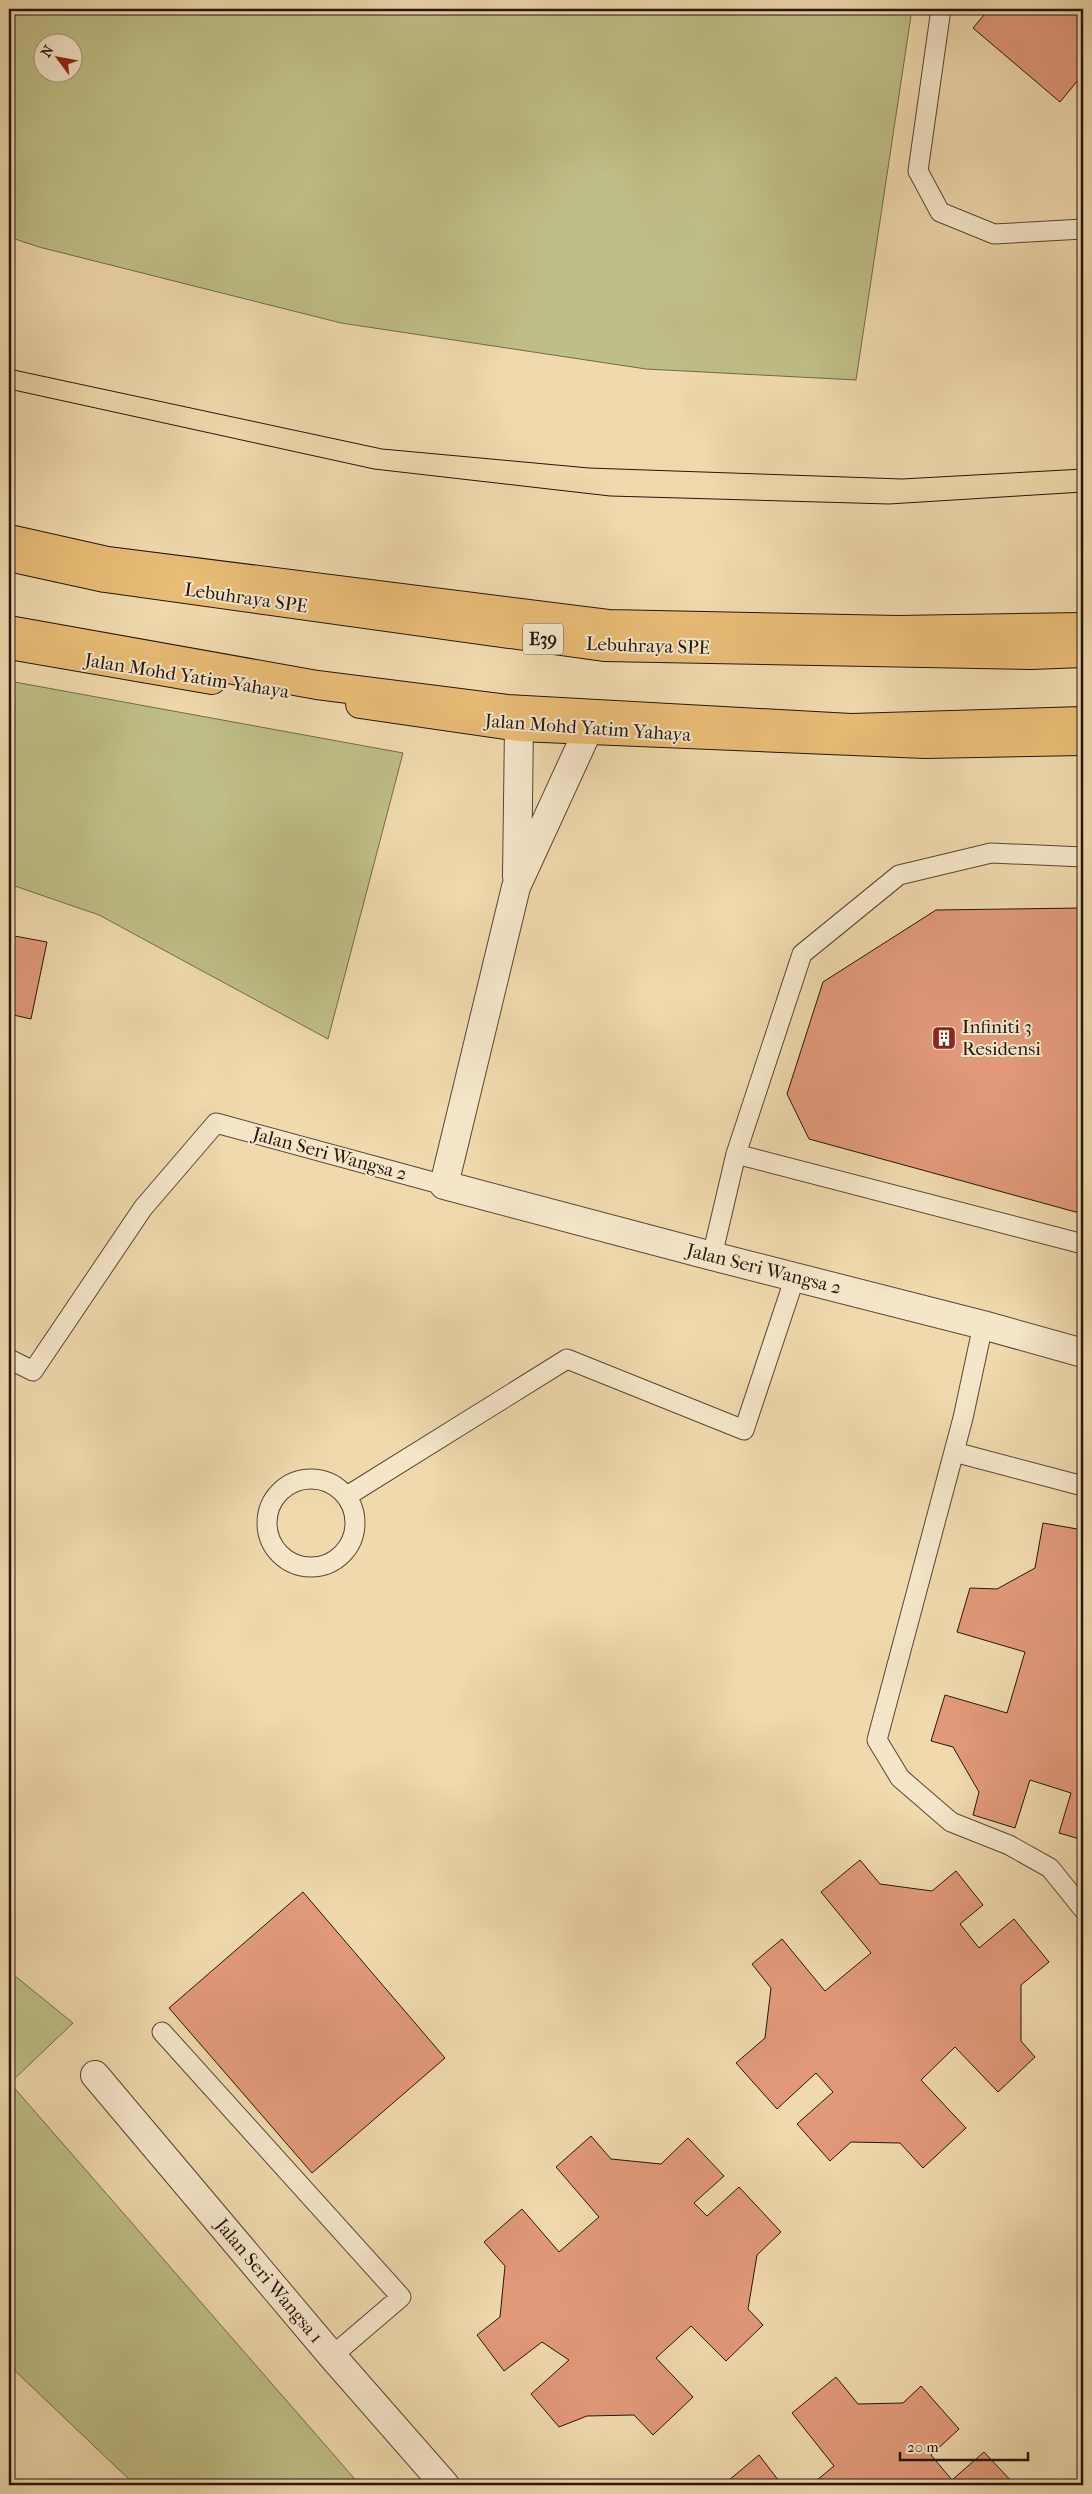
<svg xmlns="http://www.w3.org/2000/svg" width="1092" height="2494" viewBox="0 0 1092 2494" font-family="'IM FELL French Canon',serif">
<rect width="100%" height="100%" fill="#efd9ad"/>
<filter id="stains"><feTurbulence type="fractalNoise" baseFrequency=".004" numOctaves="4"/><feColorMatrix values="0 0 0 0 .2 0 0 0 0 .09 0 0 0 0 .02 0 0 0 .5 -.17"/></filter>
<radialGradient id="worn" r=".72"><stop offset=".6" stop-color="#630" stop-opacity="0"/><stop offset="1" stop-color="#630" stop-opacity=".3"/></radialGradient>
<path fill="#bfbe86" stroke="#736a4a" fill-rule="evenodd" d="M9,9H912L856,380L646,369L341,323L39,247L9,237ZM42,42H72V72H42Z
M9,681L403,753L328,1039L99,915L9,884Z
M9,1971L73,2023L10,2083L360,2485H135L9,2365Z"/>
<path fill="#e1997a" stroke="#27150d" d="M989,9H1083V74L1060,102L973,28Z
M1083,908V1214L809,1139L787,1094L823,982L936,910Z
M9,935L47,942L31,1019L9,1014Z
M1043,1523L1083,1530V1840L1059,1833L1071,1793L1030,1780L1015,1828L973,1815L979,1792L953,1747L931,1741L945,1695L1007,1713L1025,1652L957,1632L970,1588L997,1589L1035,1568Z
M860,1860L880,1884L932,1891L956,1871L983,1905L960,1924L979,1948L1014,1919L1049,1962L1021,1985V2041L1035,2057L998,2092L955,2047L921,2080L966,2128L923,2168L900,2143L851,2142L830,2161L797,2124L833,2092L816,2073L777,2109L736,2063L765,2038L771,1988L752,1964L782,1939L825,1991L871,1953L821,1892Z
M303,1892L445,2058L312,2173L169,2008Z
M591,2136L611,2159L661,2164L688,2138L724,2176L694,2203L707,2216L739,2187L781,2232L757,2255L748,2309L763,2325L726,2361L691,2326L656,2358L693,2397L653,2435L634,2415L587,2416L559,2427L531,2394L569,2360L542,2342L504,2371L477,2335L500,2317L505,2266L484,2242L522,2209L559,2252L599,2217L556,2167Z
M836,2377L858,2404L903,2403L921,2386L959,2429L931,2455L952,2480L984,2452L1015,2485H811L834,2466L792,2413Z
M759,2455L782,2485H723Z"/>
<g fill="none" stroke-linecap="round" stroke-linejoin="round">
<defs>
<path id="service" d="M941,9L918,171L940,212L994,234L1083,229
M736,1154L1083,1244
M712,1256L736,1154L802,954L899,875L991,853L1083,857
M983,1325L963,1418L877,1740L900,1778L951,1822L1009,1845L1050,1868L1083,1909
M9,1359L33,1371L143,1208L216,1123L444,1185
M954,1452L1083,1486
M267 1523a44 44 0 1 1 88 0a44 44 0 1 1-88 0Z
M347,1496L567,1359L744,1430L795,1277
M162,2032L401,2297L332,2356"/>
<path id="minor" d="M588,730L516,887L444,1185L712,1256L983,1325L1083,1353
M517,876L519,727
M95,2075L332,2356L445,2485"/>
<path id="primary" d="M9,539L107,561L608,624L898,630L1083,627
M9,645L212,680
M360,704L519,727L925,744L1083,741"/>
<path id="motorway" d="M9,557L105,578L604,647L1031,655L1083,653
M9,630L317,685L507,709L851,728L1083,721"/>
</defs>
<use href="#service" stroke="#594635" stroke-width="21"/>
<use href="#minor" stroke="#594635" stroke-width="30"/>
<use href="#primary" stroke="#27150d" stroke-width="30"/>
<use href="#motorway" stroke="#27150d" stroke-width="30"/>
<use href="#service" stroke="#f5e6ca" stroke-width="19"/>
<use href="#minor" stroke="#f5e6ca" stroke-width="28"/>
<use href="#primary" stroke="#e8bc76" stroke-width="28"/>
<use href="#motorway" stroke="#e8bc76" stroke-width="28"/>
<path stroke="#27150d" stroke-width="1" d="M9,369L382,449L589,468L902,479L1083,469
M9,389L374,469L610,496L889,504L1083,492"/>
</g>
<defs>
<symbol id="building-square" viewBox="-11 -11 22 22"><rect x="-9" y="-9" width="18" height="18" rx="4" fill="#8f2418" stroke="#f5e6ca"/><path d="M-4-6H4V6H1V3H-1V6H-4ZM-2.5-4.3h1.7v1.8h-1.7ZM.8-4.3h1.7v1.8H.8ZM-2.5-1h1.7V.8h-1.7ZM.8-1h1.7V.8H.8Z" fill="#fff"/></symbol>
</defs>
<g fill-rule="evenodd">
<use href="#building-square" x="930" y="1024" width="28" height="28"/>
</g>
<g text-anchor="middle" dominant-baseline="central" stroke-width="4" stroke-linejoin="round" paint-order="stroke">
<rect fill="#f5e6ca" stroke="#655446" stroke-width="1" x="523" y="623.5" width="40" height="31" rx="4"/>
<g font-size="18" font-weight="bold" fill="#27150d">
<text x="543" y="639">E39</text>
</g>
<g font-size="19" fill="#27150d" stroke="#f5e6ca">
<text transform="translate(246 598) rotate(8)">Lebuhraya SPE</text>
<text transform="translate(648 646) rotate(2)">Lebuhraya SPE</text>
<text transform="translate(187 676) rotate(9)">Jalan Mohd Yatim Yahaya</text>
<text transform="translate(588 728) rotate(4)">Jalan Mohd Yatim Yahaya</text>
<text transform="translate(330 1154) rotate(15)">Jalan Seri Wangsa 2</text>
<text transform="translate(764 1269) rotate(14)">Jalan Seri Wangsa 2</text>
<text transform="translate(269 2281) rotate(50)">Jalan Seri Wangsa 1</text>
</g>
<g font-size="19" fill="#27150d" stroke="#f5e6ca" text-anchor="start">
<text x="962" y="1027">Infiniti 3<tspan x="962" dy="22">Residensi</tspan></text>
</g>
</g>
<rect width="1092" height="2494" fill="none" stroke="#efd9ad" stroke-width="30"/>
<rect x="10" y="10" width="1072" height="2474" fill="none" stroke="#27150d" stroke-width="2.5"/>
<rect x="15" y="15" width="1062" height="2464" fill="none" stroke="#27150d"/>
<g transform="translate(58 58) rotate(302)"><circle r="24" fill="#f5e6ca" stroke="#a3927e"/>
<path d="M0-4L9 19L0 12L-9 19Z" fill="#8f2418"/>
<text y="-8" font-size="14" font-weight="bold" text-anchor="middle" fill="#27150d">N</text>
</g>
<path d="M900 2452v8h128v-8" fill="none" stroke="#27150d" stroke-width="2.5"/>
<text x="907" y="2452" font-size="15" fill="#27150d" stroke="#f5e6ca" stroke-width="4" paint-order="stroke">20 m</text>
<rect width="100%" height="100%" filter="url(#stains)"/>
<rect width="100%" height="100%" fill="url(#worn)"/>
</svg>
